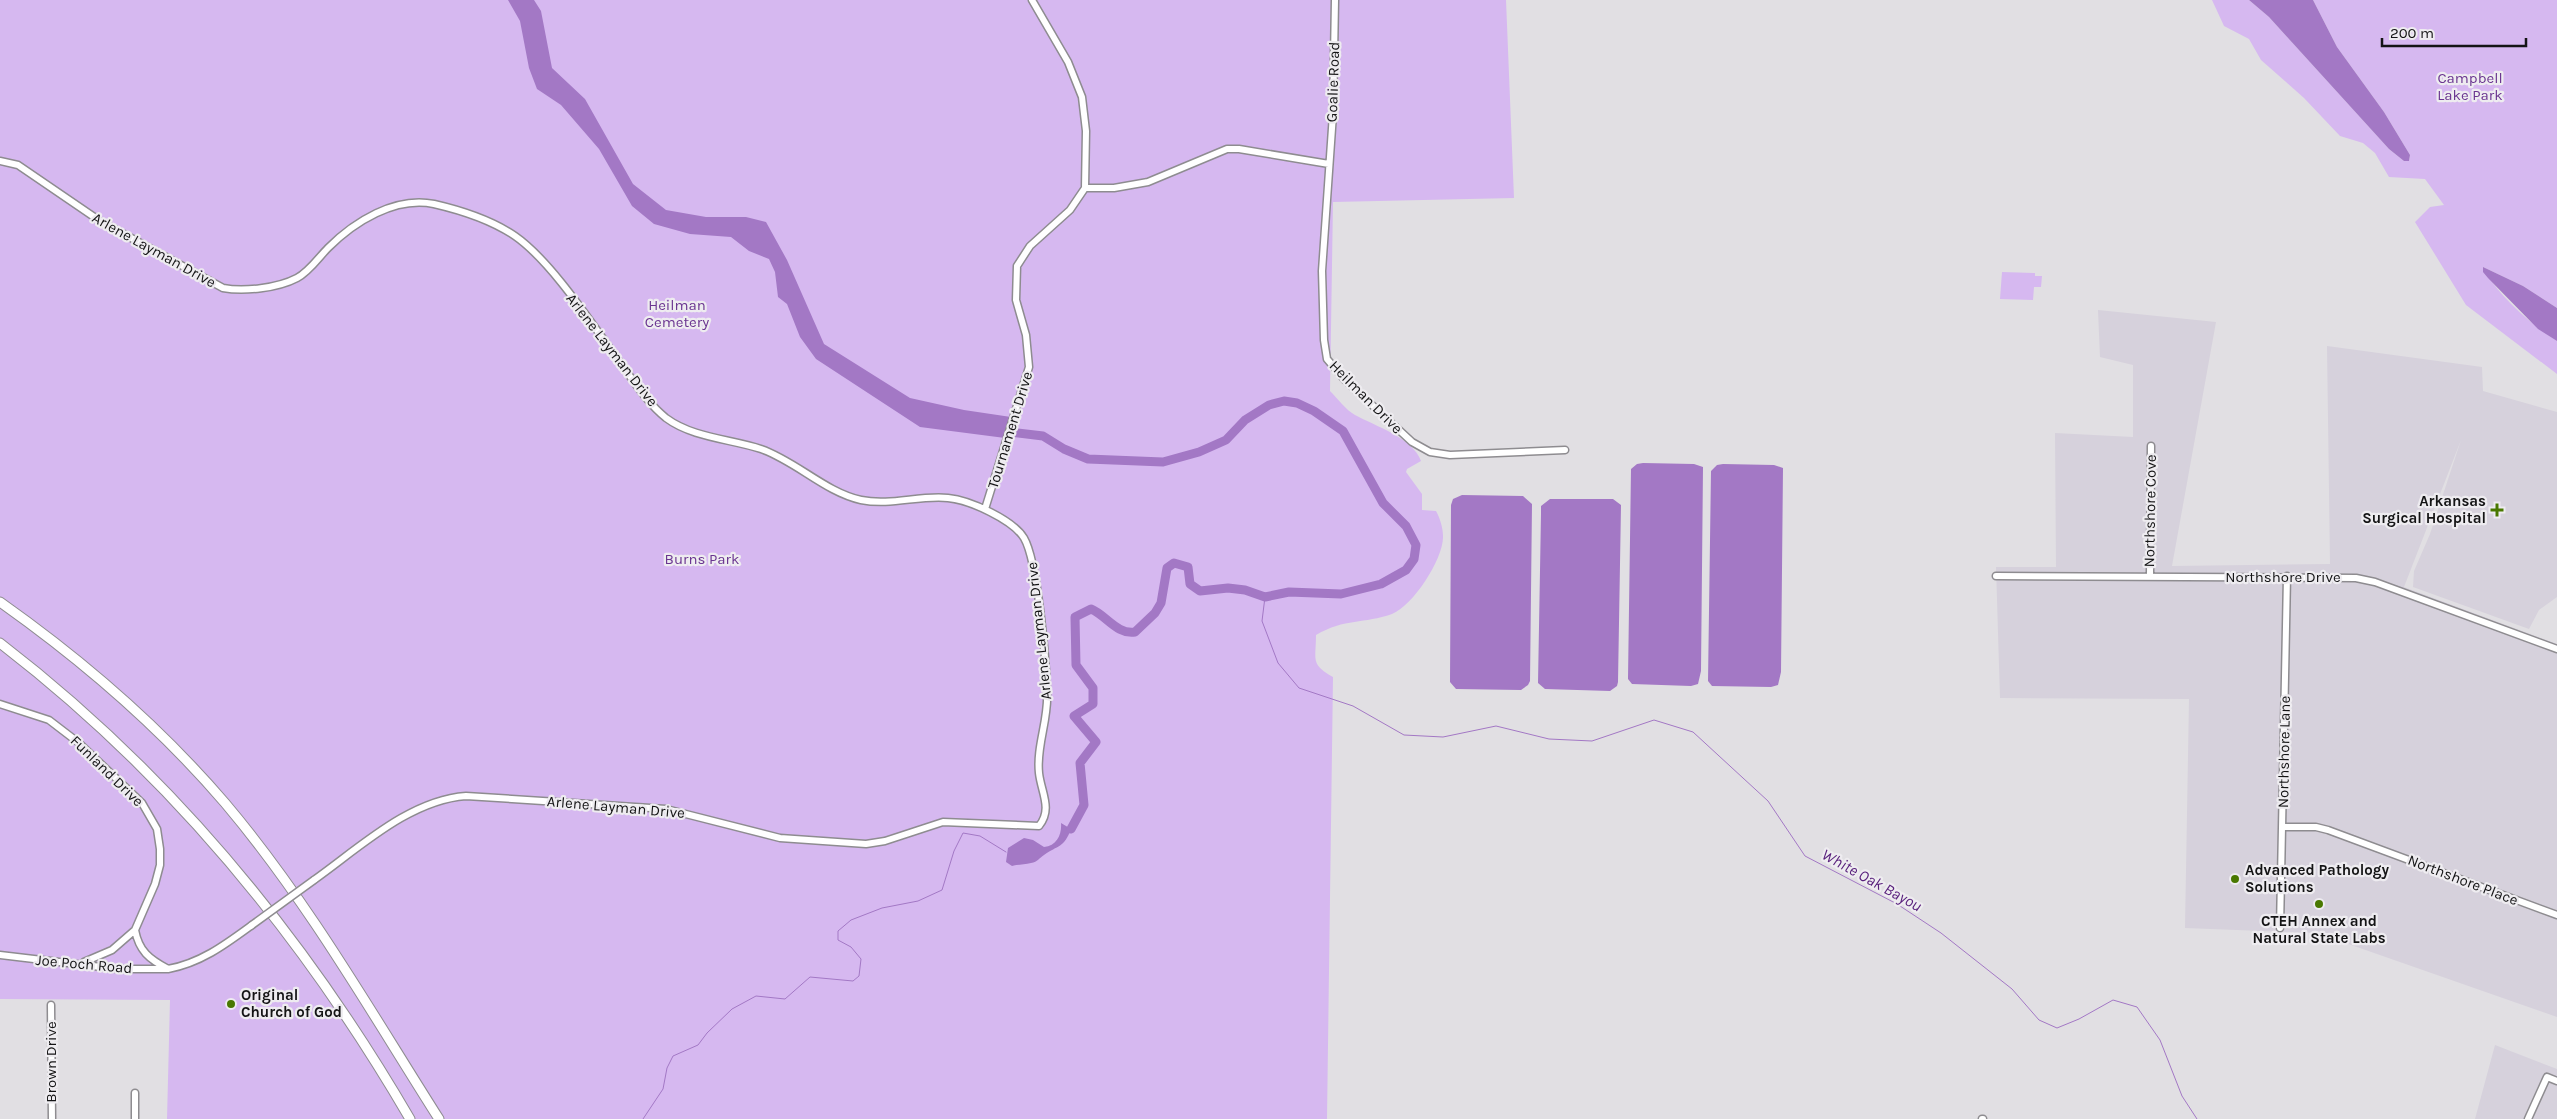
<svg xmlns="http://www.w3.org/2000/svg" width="2557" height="1119" viewBox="0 0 2557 1119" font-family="Karla,sans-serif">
<rect width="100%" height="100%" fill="#e1dfe3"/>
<path fill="#d6d1dc" d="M2098,310L2216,322L2172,566L2330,564L2327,346L2482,367L2483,391L2557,412V597L2539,610L2529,629L2413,587L2414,571L2430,534L2461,440L2404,587L2557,644V1017L2317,933L2185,928L2189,699L2000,698L1996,567H2056L2055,433L2133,437V365L2100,357Z
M2495,1045L2557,1069V1119H2475Z"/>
<path fill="#d6b8f0" d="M0,0H1506L1514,198L1333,202L1330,391C1337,398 1346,410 1355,415C1375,426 1413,438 1421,461L1407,469L1406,472L1422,494V510L1436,511C1440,518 1443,528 1443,536C1444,558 1413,606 1392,614C1364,624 1345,618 1316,635C1316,660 1310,664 1333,677L1327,1119H167L170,1000L0,999Z
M2212,0H2249L2269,17L2389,149L2404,161H2409L2410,155L2384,112L2337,47L2313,0H2557V308L2523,286L2483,267C2496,294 2532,325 2557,341V374L2466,305L2415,222L2430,207L2444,205L2425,179L2389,177L2375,153L2363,143L2340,136L2304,98L2261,60L2249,39L2224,26Z
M2002,272L2035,273V276H2042L2041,287H2034L2033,300L2000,299Z"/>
<path fill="#a378c5" d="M508,0H534L541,11L552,68L585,99L633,184L666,210L706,217H746L766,222L787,260L824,344L910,398L964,410L1011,417L1005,438L920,427L816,359L800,337L787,304L778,297L775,272L769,259L749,251L731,237L690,234L654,224L632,206L599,149L561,105L537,89L529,68L520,21Z
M2249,0H2313L2337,47L2384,112L2410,155L2409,161H2404L2389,149L2269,17Z
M2483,267L2523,286L2557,308V341L2538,329L2488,278L2483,272Z
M1643,463L1694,464L1703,467L1701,671L1698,684L1691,686L1632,684L1628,679L1631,469L1637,464Z
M1723,464L1774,465L1783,468L1781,672L1778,685L1771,687L1712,686L1708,681L1711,471L1717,465Z
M1462,495L1523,496L1532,504L1530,681L1528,685L1521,690L1456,689L1450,682L1451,505L1453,499Z
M1550,499H1613L1621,505L1618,682L1617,686L1610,691L1545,689L1538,683L1541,514V506Z
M1061,823L1071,829C1064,848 1058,845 1044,855C1039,858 1038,862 1031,863C1025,865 1018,864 1012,866L1006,862L1008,848L1024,838L1033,840L1044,847C1057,846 1062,834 1061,823Z"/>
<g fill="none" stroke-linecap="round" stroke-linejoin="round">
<path stroke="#a378c5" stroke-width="1" d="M1265,597L1262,621L1278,663L1299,688L1353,706L1404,735L1443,737L1496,726L1549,739L1592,741L1654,720L1693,732L1768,801L1805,856L1897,904L1941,933L2012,989L2039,1020L2057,1028L2079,1019L2113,1000L2137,1007L2160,1040L2182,1096L2197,1119
M643,1119L663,1089L667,1068L673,1056L698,1045L707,1033L732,1009L756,996L785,999L810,977L853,981L859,976L861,959L851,947L838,940V931L851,920L882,908L918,901L942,890L954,851L963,833L980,836L1006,852"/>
<path stroke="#a378c5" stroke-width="9" d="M1010,432L1043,436L1064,449L1088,459L1163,462L1199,452L1226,440L1245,420L1269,405L1284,401L1297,403L1314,411L1343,431L1383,503L1406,526L1416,545L1414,559L1406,570L1381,584L1341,594L1289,592L1265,597L1245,590L1228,588L1200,591L1190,584L1188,567L1174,563L1167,568L1161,603L1155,613L1135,632C1117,635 1106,615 1091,609L1075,617L1076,665L1093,688V704L1074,716L1096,742L1080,763L1084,805L1071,829"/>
<defs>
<path id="minor" d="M1335,0L1333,114L1322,271L1324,340L1327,359L1345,380L1412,442L1430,452L1450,455L1565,450
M0,161L18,165L100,221L223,288C244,292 278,288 297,278C309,272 319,257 328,248C354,222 395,196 434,204C460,210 493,221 515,236C551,261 592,324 619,361C633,380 647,403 666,418C693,438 731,439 761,449C796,461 825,492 861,500C891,506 919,495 948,498C970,500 1013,520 1024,538C1038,562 1046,661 1047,692C1049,719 1036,746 1039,773C1041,792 1053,809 1039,826L943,822L885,841L866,844L780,838L666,809L466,796C409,800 358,849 314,880
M1085,188H1114L1148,182L1227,149H1239L1329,164
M985,509L1029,367L1026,335L1016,300L1017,266L1030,246L1070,210L1085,188L1086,131L1082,97L1068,62L1032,0
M1996,576L2356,578L2375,582L2557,649
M2150,576L2151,446
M0,704L49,720L79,743L142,803L157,829L160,849V865L155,884L135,930L112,950L84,962L82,965
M2282,827H2316L2328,830L2557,915
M2280,928L2287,576
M135,930C139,951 149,959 168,969C201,963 226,944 252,925
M0,955L118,969H168
M51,1005L52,1119
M135,1119V1093
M1982,1119H1983
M2528,1119L2547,1077L2557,1081"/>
<path id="highway" d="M0,602C82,660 159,726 225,803C307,900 371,1012 439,1119
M0,643C168,772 304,937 410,1119"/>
</defs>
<use href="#minor" stroke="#8e8c90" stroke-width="9"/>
<use href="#highway" stroke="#8e8c90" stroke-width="11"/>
<use href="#minor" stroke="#fff" stroke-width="6"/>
<use href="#highway" stroke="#fff" stroke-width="9"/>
<defs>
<path id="minor-bridge" d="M252,925L314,880"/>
</defs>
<use href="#minor-bridge" stroke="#8e8c90" stroke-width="9" stroke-linecap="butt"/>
<use href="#minor-bridge" stroke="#fff" stroke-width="6"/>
</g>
<g fill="#497800" stroke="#eeecf0" stroke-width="2">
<path d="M2494.5 502.5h5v5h5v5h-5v5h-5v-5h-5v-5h5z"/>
<circle cx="2235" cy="879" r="5"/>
<circle cx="2319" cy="904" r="5"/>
<circle cx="231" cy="1004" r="5"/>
</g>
<g text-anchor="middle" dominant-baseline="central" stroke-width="4.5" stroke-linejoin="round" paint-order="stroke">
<g font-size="15" fill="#6a3490" stroke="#eeecf0">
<text x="2470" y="78">Campbell<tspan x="2470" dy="17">Lake Park</tspan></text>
<text x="677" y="305">Heilman<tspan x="677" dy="17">Cemetery</tspan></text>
<text x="702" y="559">Burns Park</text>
</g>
<g font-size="15" fill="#141415" stroke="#eeecf0">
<text transform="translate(1333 82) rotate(-88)">Goalie Road</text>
<text transform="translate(154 250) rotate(29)">Arlene Layman Drive</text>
<text transform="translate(612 350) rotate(52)">Arlene Layman Drive</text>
<text transform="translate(1366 397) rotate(45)">Heilman Drive</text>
<text transform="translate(1010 430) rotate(-73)">Tournament Drive</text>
<text transform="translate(2150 511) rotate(-89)">Northshore Cove</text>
<text x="2283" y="577">Northshore Drive</text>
<text transform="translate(1039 631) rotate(-96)">Arlene Layman Drive</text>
<text transform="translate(2284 752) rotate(-89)">Northshore Lane</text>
<text transform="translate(107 771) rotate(44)">Funland Drive</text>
<text transform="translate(616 807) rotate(5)">Arlene Layman Drive</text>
<text transform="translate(2463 880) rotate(21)">Northshore Place</text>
<text transform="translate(84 964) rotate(5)">Joe Poch Road</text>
<text transform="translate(51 1062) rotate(-90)">Brown Drive</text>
</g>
<g font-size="15" font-weight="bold" fill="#141415" stroke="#eeecf0" text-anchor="start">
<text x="2486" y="501" text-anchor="end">Arkansas<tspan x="2486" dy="17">Surgical Hospital</tspan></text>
<text x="2245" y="870">Advanced Pathology<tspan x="2245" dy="17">Solutions</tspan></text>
<text x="2319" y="921" text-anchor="middle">CTEH Annex and<tspan x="2319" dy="17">Natural State Labs</tspan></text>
<text x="241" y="995">Original<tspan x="241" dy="17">Church of God</tspan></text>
</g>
<g font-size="16" font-style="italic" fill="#571e7b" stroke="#eeecf0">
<text transform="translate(1872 880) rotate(29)">White Oak Bayou</text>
</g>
</g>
<path d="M2382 38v8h144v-8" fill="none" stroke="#141415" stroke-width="2.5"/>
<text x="2390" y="38" font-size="15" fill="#141415" stroke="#eeecf0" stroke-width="4" paint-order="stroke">200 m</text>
</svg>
